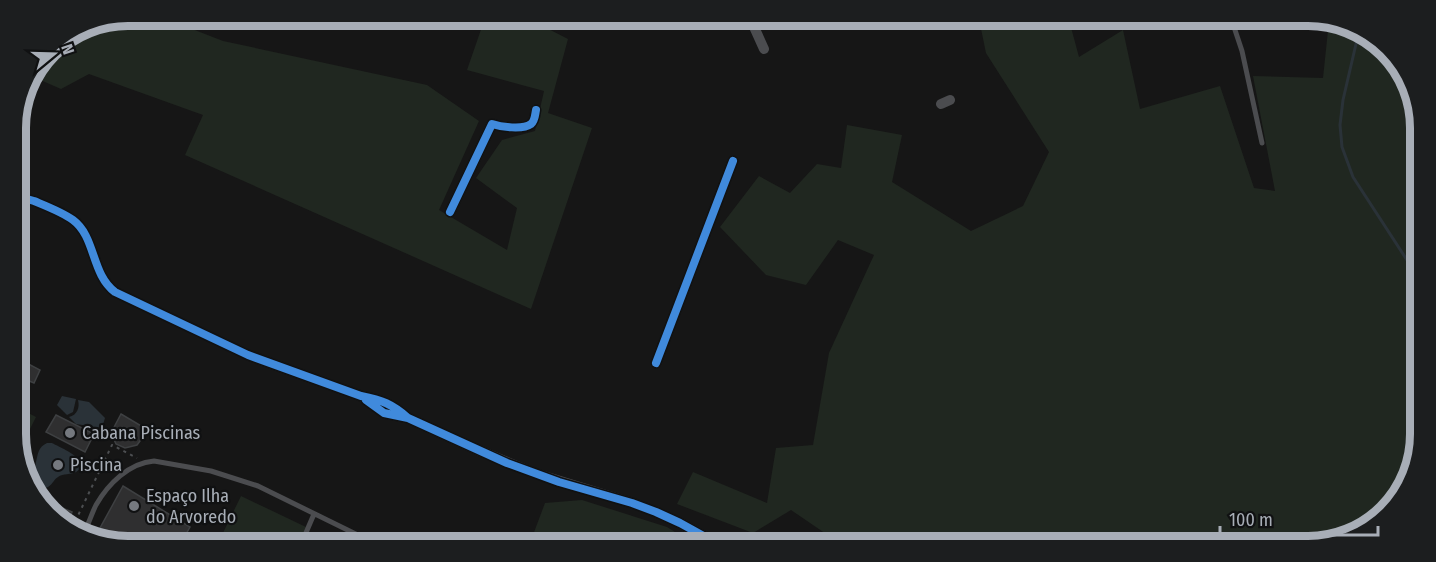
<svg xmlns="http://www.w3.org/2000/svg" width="1436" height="562" viewBox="0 0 1436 562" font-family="'Fira Sans Condensed',sans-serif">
<rect width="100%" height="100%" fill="#161616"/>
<path fill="#202720" d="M128,15H156L223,41L427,85L479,121L439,210L507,250L517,208L476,178L502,140L535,131L544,91L467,70L485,18L479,17H525L568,39L548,113L592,128L531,309L185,155L203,115L89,74L61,89L29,75L53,43Z
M979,19L1069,20L1079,57L1123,30L1140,109L1220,86L1254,188L1275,191L1253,76L1323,78L1329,21H1345L1393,54L1420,113L1415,471L1377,524L1315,547L836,544L835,540L791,510L753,533L677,504L693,472L767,503L776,448L813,445L829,353L874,255L838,240L806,285L766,275L720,227L759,176L790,193L817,164L841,168L847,125L902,135L892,182L971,231L1023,206L1049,152L986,53Z
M17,407L36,417L21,447L17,445Z
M241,496L306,527L299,542H231L221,537Z
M582,500L667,527L694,544L530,543L545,503Z"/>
<path fill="#2a3238" d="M62,396L76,399L73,412L67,415L57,405Z
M78,400L89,402L105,418L102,428L76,424L69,417C77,415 80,408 78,400Z
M47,443H52C59,447 95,461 76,472C71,475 63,473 58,477C54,479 53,484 48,487C29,496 34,472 36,462C38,454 38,447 47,443Z"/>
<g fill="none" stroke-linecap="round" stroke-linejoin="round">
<path stroke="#2a3238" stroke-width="3" d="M1359,31L1343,100L1340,125L1342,147L1353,177L1418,277"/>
</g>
<path fill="#2f2f30" stroke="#3e4042" stroke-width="1.5" d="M17,358L40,370L34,383L17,376Z
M121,414L148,430L137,445L125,448L116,444L111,433Z
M56,415L94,434L85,452L46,432Z
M123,486L190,527L182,541H122L100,528Z
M42,503L59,510L60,507L72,512L67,525L43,508L41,505Z"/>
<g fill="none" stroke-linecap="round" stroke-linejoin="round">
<path stroke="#4c4e51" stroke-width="2" stroke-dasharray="3 4.5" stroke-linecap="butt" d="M72,528L112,445L137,458"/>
<path stroke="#4b4c4f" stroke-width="5" d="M1232,21L1242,51L1262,143
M83,535C88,526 91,515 96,505C108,484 129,463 154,461L211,471L258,486L372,542
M302,542L314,514"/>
<path stroke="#4b4c4f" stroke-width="10" d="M738,18L753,25
M750,18L764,49
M941,104L950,100
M16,199H27L34,201C46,206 62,212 73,220C96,237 91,274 115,292L248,355L361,396C382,400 392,404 408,418
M450,212L492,124C501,127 523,130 531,124C535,121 535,115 536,110
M656,363L733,161
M364,398L384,413L408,418L478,450L534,473L632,503L656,512L680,523L718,544"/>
<defs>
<path id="cycleway" d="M16,199H27L34,201C46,206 62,212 73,220C96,237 91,274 115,292L248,355L361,396C382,400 392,404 408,418
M450,212L492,124C501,127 523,130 531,124C535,121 535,115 536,110
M656,363L733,161
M366,400L384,413L408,418L507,463L559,482L632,503L656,512L680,523L718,544"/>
</defs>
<use href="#cycleway" stroke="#101112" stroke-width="11"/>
<use href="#cycleway" stroke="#408adc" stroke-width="8"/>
</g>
<g fill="#75797f" stroke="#101112" stroke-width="2">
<circle cx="70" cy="433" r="6"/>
<circle cx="58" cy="465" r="6"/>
<circle cx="134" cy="506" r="6"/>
</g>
<g text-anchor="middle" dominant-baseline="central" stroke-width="4.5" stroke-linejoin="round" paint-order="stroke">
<g font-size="18" fill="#a8aeb7" stroke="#101112" text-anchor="start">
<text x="82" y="433">Cabana Piscinas</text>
<text x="70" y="465">Piscina</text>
<text x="146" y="496">Espaço Ilha<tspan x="146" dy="21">do Arvoredo</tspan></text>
</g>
</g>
<path d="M0 0H1436V562H0ZM128 26H1308A102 102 0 0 1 1410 128V434A102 102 0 0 1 1308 536H128A102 102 0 0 1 26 434V128A102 102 0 0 1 128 26Z" fill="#1c1e1f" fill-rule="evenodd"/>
<path fill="none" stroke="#a8aeb7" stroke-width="8" d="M128 26H1308A102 102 0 0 1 1410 128V434A102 102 0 0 1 1308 536H128A102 102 0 0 1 26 434V128A102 102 0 0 1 128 26Z"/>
<g transform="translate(54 54) rotate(71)" stroke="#101112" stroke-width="4.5" paint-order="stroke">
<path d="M0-4.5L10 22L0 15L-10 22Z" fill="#a8aeb7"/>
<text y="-9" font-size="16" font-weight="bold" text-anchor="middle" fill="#a8aeb7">N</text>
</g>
<path d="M1220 526v9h158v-9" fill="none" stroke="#a8aeb7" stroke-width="3"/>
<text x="1229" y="526" font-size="18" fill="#a8aeb7" stroke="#101112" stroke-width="4.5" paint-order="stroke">100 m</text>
</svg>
